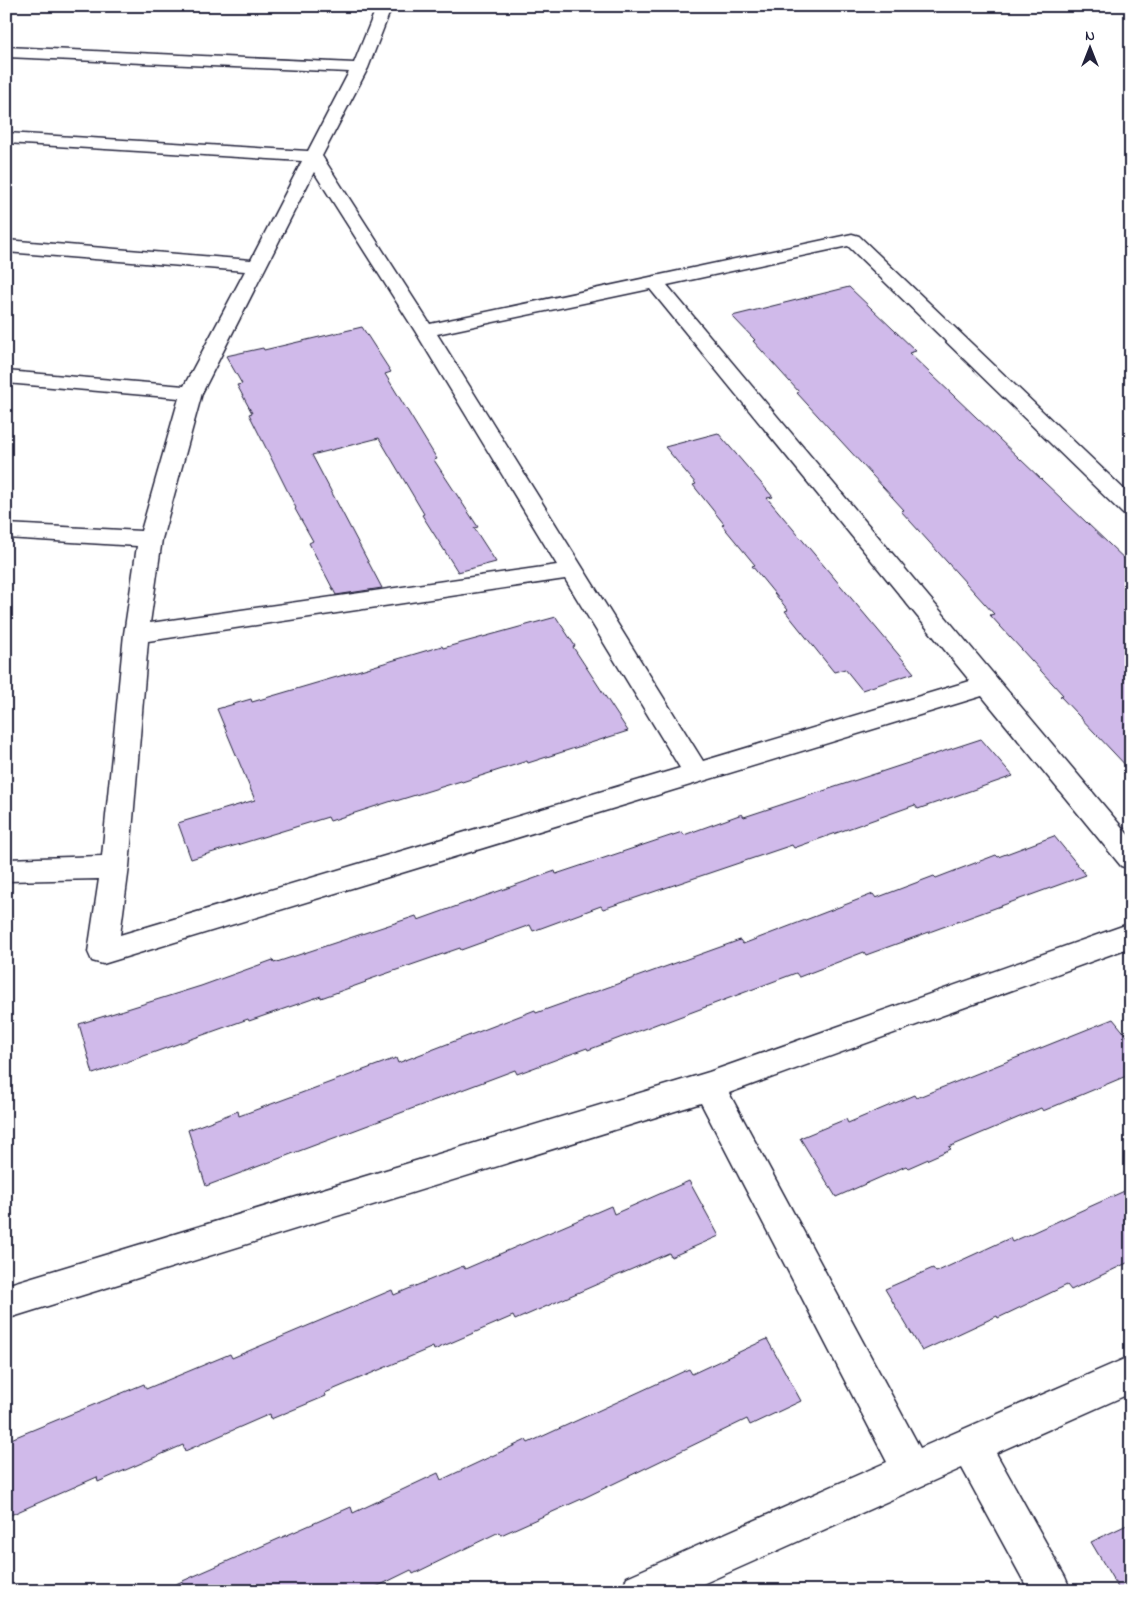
<svg xmlns="http://www.w3.org/2000/svg" width="1137" height="1597" viewBox="0 0 1137 1597" font-family="'Indie Flower',sans-serif">
<rect width="100%" height="100%" fill="#fff"/>
<filter id="ink" filterUnits="userSpaceOnUse"><feTurbulence type="fractalNoise" baseFrequency=".02" numOctaves="2"/><feDisplacementMap in="SourceGraphic" scale="10" xChannelSelector="R" yChannelSelector="G"/><feConvolveMatrix kernelMatrix="1 2 1 2 8 2 1 2 1" color-interpolation-filters="sRGB"/></filter>
<g filter="url(#ink)">
<path fill="#d0baea" stroke="#22223b" d="M849,287L916,351L909,353L1131,565V771L1060,696L1063,695L990,615L994,614L901,511L904,510L797,393L799,392L753,341L755,340L732,316Z
M362,327L391,372L385,374L437,459L434,460L478,527L474,528L496,562L458,572L422,515L424,514L379,438L312,455L382,588L336,595L309,543L313,541L295,509L296,508L249,414L252,413L237,385L242,384L226,356L263,348L264,350Z
M718,433L773,497L767,498L914,673L862,690L845,669L834,672L785,611L788,610L752,566L755,565L722,525L724,524L693,485L696,484L665,447Z
M556,617L575,646L573,647L628,731L528,763L527,761L462,782L461,781L396,801L395,800L330,821L328,817L191,859L178,823L255,800L217,709L251,699L252,702L442,646L443,648Z
M981,739L1013,776L918,809L915,805L794,848L792,845L603,909L601,906L533,931L530,925L461,950L460,948L365,981L366,982L321,998V996L249,1021L248,1019L93,1074L79,1024L201,986L273,960L274,963L416,916L418,920L555,871L556,874L682,832L684,835L742,814L744,817Z
M1054,836L1086,875L866,955L864,952L799,977L796,973L663,1023L662,1022L588,1050L587,1048L517,1074L515,1070L206,1186L188,1130L238,1111L239,1116L396,1058L398,1063L535,1010L536,1013L740,940L743,944L873,894L876,898L934,876L936,878L996,855L998,857Z
M1113,1019L1131,1041V1074L1043,1111L1041,1108L949,1147L951,1149L908,1168L906,1166L836,1197L800,1138L846,1119L848,1123L914,1095L916,1098Z
M689,1181L719,1236L671,1257L669,1253L515,1320L513,1316L434,1350L433,1347L325,1393L326,1396L271,1419L270,1414L185,1451L183,1445L98,1482L97,1477L6,1517V1441L144,1384L146,1389L230,1354L232,1358L392,1290L394,1295L463,1266L465,1269L611,1206L614,1214Z
M1131,1188V1261L1071,1290L1067,1285L998,1318L997,1316L922,1351L885,1289L933,1268L936,1272L1010,1238L1012,1242Z
M767,1339L801,1401L750,1425L747,1419L586,1497L501,1535L499,1532L413,1574L411,1570L368,1591H160L351,1507L353,1513L438,1473L441,1480L526,1440L528,1443L689,1369L692,1374Z
M1131,1523V1591H1120L1091,1542Z"/>
<g fill="none" stroke-linecap="round" stroke-linejoin="round">
<defs>
<path id="street" d="M377,6H392L368,68L322,156L430,324L852,234L859,236L1131,496V516L1123,514L848,246L667,285L1131,838V869L1121,866L982,696L103,964L92,961L88,952L99,879L6,881V859L102,856L124,634L137,546L6,538V524L141,531L179,398L6,383V371L184,386L245,271L6,252V240L251,260L302,161L6,143V133L308,151L349,72L6,57V47L354,63ZM314,172L415,331L557,565L150,623L162,539L202,393ZM650,289L970,681L703,761L437,334ZM565,579L680,768L120,935L129,867L148,641Z
M1131,923V947L729,1093L920,1448L1131,1356V1393L996,1453L1065,1577L1071,1591H1029L962,1468L687,1591H621L627,1577L887,1462L701,1103L6,1319V1285L709,1072Z"/>
</defs>
<use href="#street" stroke="#22223b" stroke-width="3"/>
<use href="#street" fill="#fff" fill-rule="evenodd"/>
</g>
</g>
<rect width="1137" height="1597" fill="none" stroke="#fff" stroke-width="25"/>
<rect x="12" y="12" width="1112" height="1572" fill="none" stroke="#22223b" stroke-width="2" filter="url(#ink)"/>
<g transform="translate(1090 48)" stroke="#ffffff" stroke-width="4" paint-order="stroke">
<path d="M0-4L9 19L0 12L-9 19Z" fill="#22223b"/>
<text y="-8" font-size="14" font-weight="bold" text-anchor="middle" fill="#22223b">N</text>
</g>
</svg>
